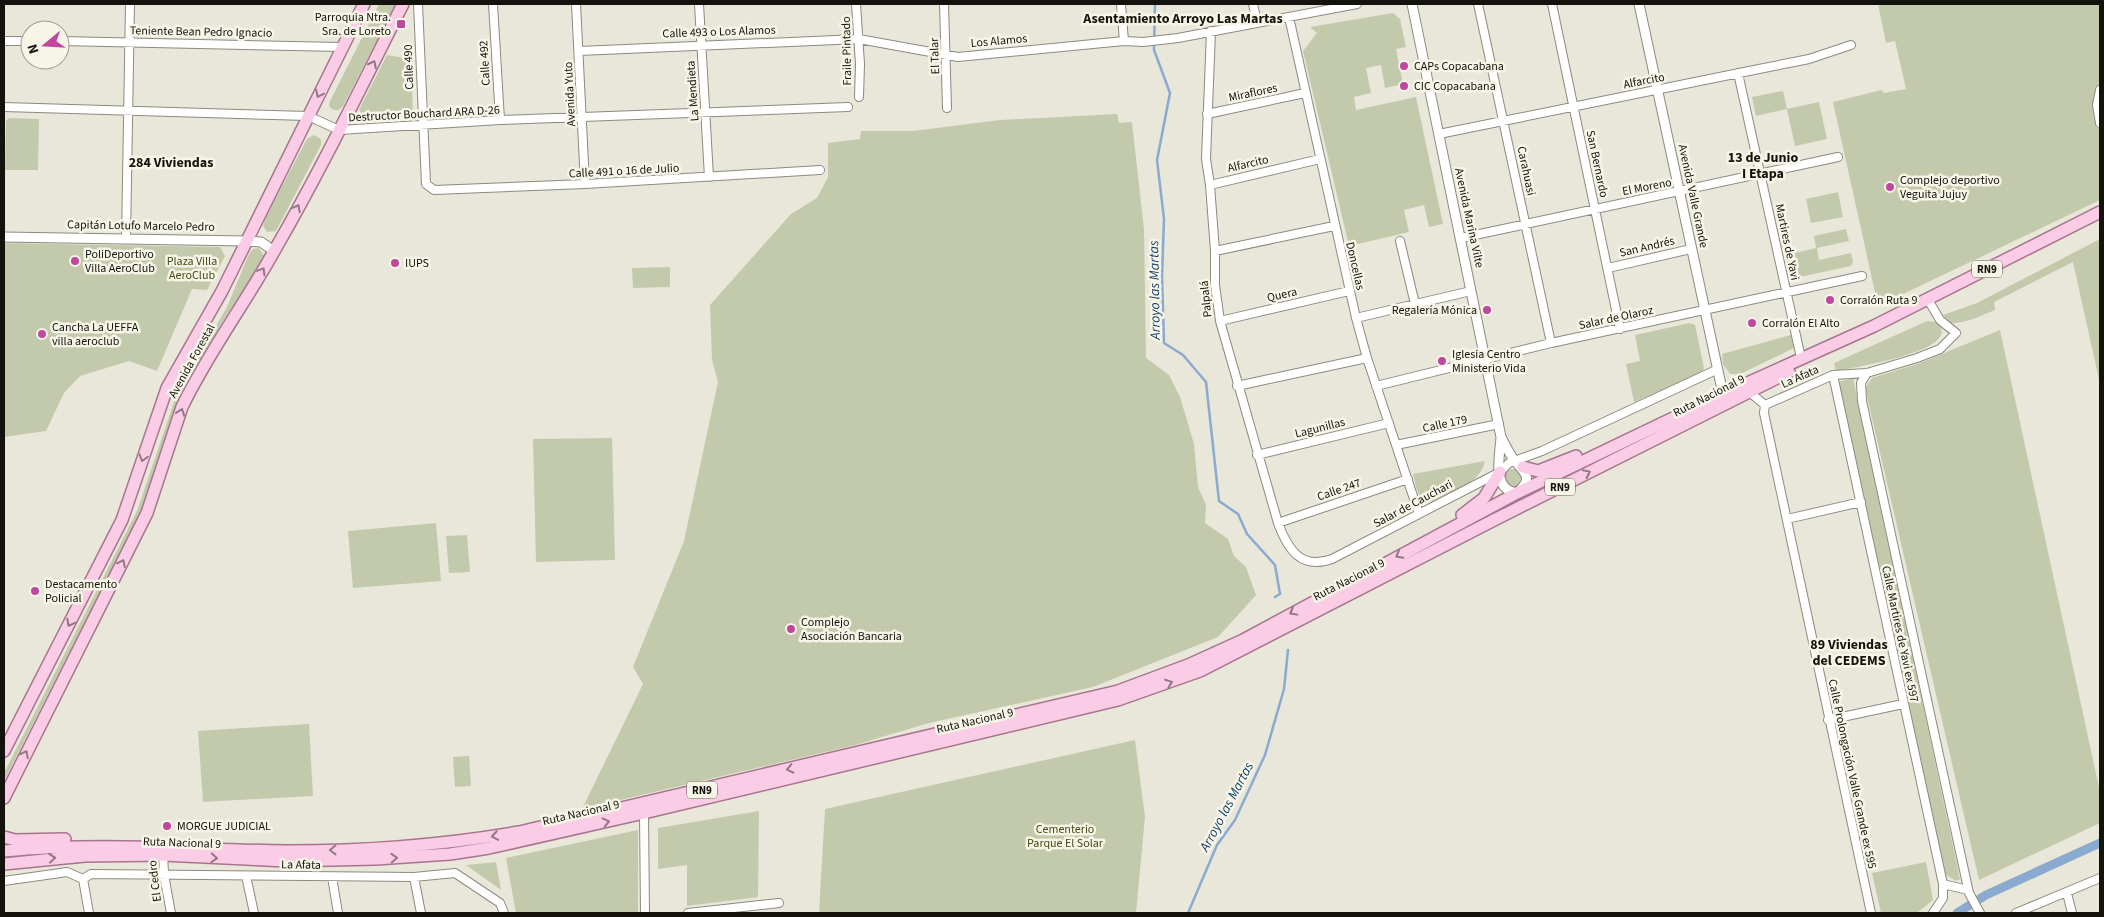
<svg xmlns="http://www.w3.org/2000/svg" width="2104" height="917" viewBox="0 0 2104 917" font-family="'Source Sans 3',sans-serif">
<rect width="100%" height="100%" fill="#e9e7da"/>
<path fill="#c3caac" d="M379,4H396L343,106L339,110H333L329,106L330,101Z
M1878,4H2100V200L1878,306L1833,102L1881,90L1884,93L1906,89L1895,41L1886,43Z
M1393,13L1400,19L1406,47L1396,49L1403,84L1385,88L1381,65L1366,68L1371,93L1354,97L1356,110L1416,97L1443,224L1429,227L1424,205L1404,210L1409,232L1349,246L1303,51L1317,33L1310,27Z
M387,55L411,59L413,116L365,118L359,110Z
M1783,91L1787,109L1819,102L1827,139L1795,146L1787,109L1756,116L1752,97Z
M1117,114L1119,123L1132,122L1144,229L1146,358L1169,375L1180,397L1194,444L1198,487L1206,505L1205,523L1228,539L1234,556L1246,567L1256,595L1218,637L1093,687L929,723L855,745L582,809L643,684L633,667L684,541L718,382L712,360L710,305L791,214L817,198L828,177V143L860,139L861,131H913L1000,120Z
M9,118L39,119L38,170H5L6,121Z
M314,135L321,139V145L276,231L267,232L263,226L266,216L307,139Z
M1838,192L1843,217L1811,223L1806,199Z
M1846,229L1849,241L1817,248L1819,260L1851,253L1853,262L1851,266L1795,278L1790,276L1786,255L1816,248L1814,236Z
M2100,239V384L2073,262L1994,302L1995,310C1980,316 1968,323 1951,323L1943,315L1977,303Z
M4,243L220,247L225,256L207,290L192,289L157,371L129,361L80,376L64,393L46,431L4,437Z
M259,248L265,257L221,324L180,396L143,507L4,781V773L137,511L176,396L227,307L249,254L253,249Z
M670,267V287L633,288L632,268Z
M1927,321L1936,322C1969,350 1850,368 1836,371L1834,363Z
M1690,323L1695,325L1704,368L1702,373L1634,402L1626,364L1640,361L1635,335Z
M2000,330L2100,792V823L1979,880L1865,388L1872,378L1920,363Z
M1791,335L1794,348L1740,374H1730L1723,364L1722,354Z
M1853,378L1960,879L1956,881L1945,874L1838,382Z
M612,438L615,560L536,562L533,439Z
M1485,461C1481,484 1449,493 1431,503C1417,499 1416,487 1413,474Z
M1504 478a9 9 0 1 1 18 0a9 9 0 1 1-18 0Z
M436,523L441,581L353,588L348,531Z
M467,535L470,572L449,573L446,536Z
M309,724L313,796L203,802L198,731Z
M1135,740L1145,817L1136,913H819L825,809Z
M469,756L471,786L455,787L453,757Z
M759,811L758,897L687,906V865L658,869V828Z
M638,830V913H516L506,858Z
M496,862L501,890L466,865Z
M1926,862L1933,900L1917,913H1881L1872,873Z"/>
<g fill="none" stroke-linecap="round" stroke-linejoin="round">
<path stroke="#8aaacf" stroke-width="2.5" d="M1155,4L1154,50L1170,93L1157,160L1164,219L1162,277L1164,343L1183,355L1206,382L1219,501L1238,514L1247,534L1275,565L1280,594L1275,597
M1188,913L1217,845L1235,820L1265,755L1284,689L1288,650"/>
<path stroke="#8aaacf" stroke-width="9" d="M1957,913L1986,895L2100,843"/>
<defs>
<path id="minor" d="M418,4L426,184L434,190L585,184L820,170
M493,4L500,120
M576,4L585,184
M699,4L709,177
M856,4L860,64L859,97
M944,4L947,108
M1121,4L1124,41
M1253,4L1257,22
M1478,4L1551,343
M1552,4L1620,329
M1289,17L1356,318L1367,358L1419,514
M1211,31L1206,159L1210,185L1215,251V285L1220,321L1278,523C1288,550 1301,570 1332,559L1500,472L1509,463L1542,451L1716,370
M4,41H30
M60,41L342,47
M579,51L859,39L958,57L1124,41L1143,42L1178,38L1357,4
M1738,73L1801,358
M2100,90L2097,105L2100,123
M4,107L308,116L339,130L500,120L848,107
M1207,114L1305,93
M1439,134L1754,70L1809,59L1851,45
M1210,185L1320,159
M126,238L130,4
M1461,238L1838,157
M1400,241L1415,304
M1215,251L1334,226
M1608,268L1691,249
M1356,318L1471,291
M1220,321L1349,291
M1867,373L1861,383L1862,401L1969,893L1980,913
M1833,375L1943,884V898L1933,913
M1237,386L1367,358
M1376,386L1551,343L1862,276
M1748,391L1765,405L1833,375L1867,373L1917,358L1940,349L1956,333L1940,320L1927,298
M1765,405L1764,413L1871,913
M1396,445L1499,424
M1257,455L1389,423
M1787,519L1861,502
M1278,523L1408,479
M1828,720L1903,704
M644,813L645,913
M163,851L164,875L171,913
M246,876L254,913
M332,877L338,913
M414,877L421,913
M4,881L67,872L83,879
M1943,884L1968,890
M2067,893L2072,913
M89,913L83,879L91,874L414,877L455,873L500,903L504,913
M688,913L779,903
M2016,913L2100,878"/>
<path id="tertiary" d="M1412,4L1501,437C1500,456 1491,490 1517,493C1534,477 1525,474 1515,461C1509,454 1505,444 1501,437
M1639,4L1723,394
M4,237L245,241L261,242L274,251"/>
<path id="primary" d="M1523,467L1538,471L1576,456
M1462,515L1484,498L1500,472
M4,751L122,520L167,388L222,291L364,4
M4,798L147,513L182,407C208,353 244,305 273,253C320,172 361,87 403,4
M4,837L15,840L65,839
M4,851C99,842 193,850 288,851C367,851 442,845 519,832L1118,691L1188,665L1243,640L1517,493L1723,394L1874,326L2100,212
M4,864L85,856L163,855L287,861L376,859L450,854L489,848L644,813L1118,700L1200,671L1496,519L1789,372"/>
</defs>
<use href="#minor" stroke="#8c8a7e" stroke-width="10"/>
<use href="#tertiary" stroke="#8c8a7e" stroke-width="11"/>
<use href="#primary" stroke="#a7758e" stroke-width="14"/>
<use href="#minor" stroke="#fff" stroke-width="8"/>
<use href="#tertiary" stroke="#fff" stroke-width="9"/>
<use href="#primary" stroke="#facce5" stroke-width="11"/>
</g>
<defs><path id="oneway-chevron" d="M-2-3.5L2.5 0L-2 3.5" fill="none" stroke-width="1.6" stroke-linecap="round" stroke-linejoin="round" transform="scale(1.25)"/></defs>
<g stroke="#927884">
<use href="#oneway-chevron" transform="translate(373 64) rotate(-63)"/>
<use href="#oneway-chevron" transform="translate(319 94) rotate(116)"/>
<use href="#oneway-chevron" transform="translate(297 208) rotate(-62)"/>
<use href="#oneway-chevron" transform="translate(262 271) rotate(-59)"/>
<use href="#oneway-chevron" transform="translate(181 412) rotate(-70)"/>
<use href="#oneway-chevron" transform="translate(143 458) rotate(106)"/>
<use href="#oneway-chevron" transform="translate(1587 473) rotate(-26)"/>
<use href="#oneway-chevron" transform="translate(1399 555) rotate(152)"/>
<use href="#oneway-chevron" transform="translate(122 563) rotate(-64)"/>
<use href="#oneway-chevron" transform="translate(1293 612) rotate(151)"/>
<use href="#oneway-chevron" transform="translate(70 623) rotate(118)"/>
<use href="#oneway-chevron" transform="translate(1169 683) rotate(-21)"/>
<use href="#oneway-chevron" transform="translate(25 754) rotate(-63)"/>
<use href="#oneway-chevron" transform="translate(790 769) rotate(167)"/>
<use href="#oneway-chevron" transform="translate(606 822) rotate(-13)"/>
<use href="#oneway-chevron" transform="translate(495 836) rotate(170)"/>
<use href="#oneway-chevron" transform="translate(333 850) rotate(179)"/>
<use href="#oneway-chevron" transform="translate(52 858) rotate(-6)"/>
<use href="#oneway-chevron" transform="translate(214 858) rotate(3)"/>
<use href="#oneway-chevron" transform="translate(394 858) rotate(-3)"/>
</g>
<g fill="#bf489e" stroke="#f7f5e7" stroke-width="2">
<rect x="396" y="19" width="10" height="10" rx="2.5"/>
<circle cx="1404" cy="66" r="5"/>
<circle cx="1404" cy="86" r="5"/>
<circle cx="1890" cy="187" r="5"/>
<circle cx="75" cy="261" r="5"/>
<circle cx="395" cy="263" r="5"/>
<circle cx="1830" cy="300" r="5"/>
<circle cx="1487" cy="310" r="5"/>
<circle cx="1752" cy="323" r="5"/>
<circle cx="42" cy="334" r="5"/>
<circle cx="1442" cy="361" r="5"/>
<circle cx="35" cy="591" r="5"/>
<circle cx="791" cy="629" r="5"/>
<circle cx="167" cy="826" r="5"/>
</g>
<g text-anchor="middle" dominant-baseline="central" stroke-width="5" stroke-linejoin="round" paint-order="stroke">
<g fill="#f7f5e7" stroke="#57564e" stroke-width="1">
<rect x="1972" y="260.5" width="30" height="17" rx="4"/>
<rect x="1545" y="478.5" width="30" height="17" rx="4"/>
<rect x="687" y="781.5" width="30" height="17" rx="4"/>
</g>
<g font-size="11" font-weight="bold" fill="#13120d">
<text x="1987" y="269">RN9</text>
<text x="1560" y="487">RN9</text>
<text x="702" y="790">RN9</text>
</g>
<g font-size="12" fill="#13120d" stroke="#f7f5e7" text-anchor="start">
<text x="391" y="17" text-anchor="end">Parroquia Ntra.<tspan x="391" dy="14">Sra. de Loreto</tspan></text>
<text x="1414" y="66">CAPs Copacabana</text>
<text x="1414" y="86">CIC Copacabana</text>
<text x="1900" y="180">Complejo deportivo<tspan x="1900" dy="14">Veguita Jujuy</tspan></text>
<text x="85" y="254">PoliDeportivo<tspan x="85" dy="14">Villa AeroClub</tspan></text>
<text x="405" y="263">IUPS</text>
<text x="1840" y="300">Corralón Ruta 9</text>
<text x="1477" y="310" text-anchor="end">Regalería Mónica</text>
<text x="1762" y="323">Corralón El Alto</text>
<text x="52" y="327">Cancha La UEFFA<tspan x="52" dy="14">villa aeroclub</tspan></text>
<text x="1452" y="354">Iglesia Centro<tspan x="1452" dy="14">Ministerio Vida</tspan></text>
<text x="45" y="584">Destacamento<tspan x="45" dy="14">Policial</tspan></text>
<text x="801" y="622">Complejo<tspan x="801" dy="14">Asociación Bancaria</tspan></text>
<text x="177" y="826">MORGUE JUDICIAL</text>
</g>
<g font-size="12" fill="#13120d" stroke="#f7f5e7">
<text transform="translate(201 32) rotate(1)">Teniente Bean Pedro Ignacio</text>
<text transform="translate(719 32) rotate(-2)">Calle 493 o Los Alamos</text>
<text transform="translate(999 41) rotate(-5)">Los Alamos</text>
<text transform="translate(847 51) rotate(-91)">Fraile Pintado</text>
<text transform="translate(935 56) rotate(-92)">El Talar</text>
<text transform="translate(485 63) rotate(-93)">Calle 492</text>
<text transform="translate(409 67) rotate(-92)">Calle 490</text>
<text transform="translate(1644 81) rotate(-11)">Alfarcito</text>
<text transform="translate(693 91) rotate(-94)">La Mendieta</text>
<text transform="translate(1253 93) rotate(-12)">Miraflores</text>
<text transform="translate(570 94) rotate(-93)">Avenida Yuto</text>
<text transform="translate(424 114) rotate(-3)">Destructor Bouchard ARA D-26</text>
<text transform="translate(1248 164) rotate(-13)">Alfarcito</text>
<text transform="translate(1597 164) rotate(78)">San Bernardo</text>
<text transform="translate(624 171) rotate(-3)">Calle 491 o 16 de Julio</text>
<text transform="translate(1526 171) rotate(78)">Carahuasi</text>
<text transform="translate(1647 187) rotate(-11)">El Moreno</text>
<text transform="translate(1693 196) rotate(78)">Avenida Valle Grande</text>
<text transform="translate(1469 218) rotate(78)">Avenida Marina Vilte</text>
<text transform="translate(141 226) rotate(1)">Capitán Lotufo Marcelo Pedro</text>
<text transform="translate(1787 242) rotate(78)">Martires de Yavi</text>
<text transform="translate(1647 247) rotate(-13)">San Andrés</text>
<text transform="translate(1355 266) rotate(77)">Doncellas</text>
<text transform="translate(1282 295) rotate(-13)">Quera</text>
<text transform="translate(1206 299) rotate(-96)">Palpalá</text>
<text transform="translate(1616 318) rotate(-12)">Salar de Olaroz</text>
<text transform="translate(192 361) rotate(-61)">Avenida Forestal</text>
<text transform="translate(1800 377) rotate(-24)">La Afata</text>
<text transform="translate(1709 396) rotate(-27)">Ruta Nacional 9</text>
<text transform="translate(1445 424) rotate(-12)">Calle 179</text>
<text transform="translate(1320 428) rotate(-14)">Lagunillas</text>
<text transform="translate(1339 490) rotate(-19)">Calle 247</text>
<text transform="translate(1413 504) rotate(-28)">Salar de Cauchari</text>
<text transform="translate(1349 580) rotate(-27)">Ruta Nacional 9</text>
<text transform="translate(1900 634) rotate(78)">Calle Martires de Yavi ex 597</text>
<text transform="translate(975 721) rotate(-13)">Ruta Nacional 9</text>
<text transform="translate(1852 774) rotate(78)">Calle Prolongación Valle Grande ex 595</text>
<text transform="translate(581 813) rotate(-13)">Ruta Nacional 9</text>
<text transform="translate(182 843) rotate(2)">Ruta Nacional 9</text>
<text transform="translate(301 865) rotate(1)">La Afata</text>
<text transform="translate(155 881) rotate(-97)">El Cedro</text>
</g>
<g font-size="12" fill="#434c16" stroke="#f7f5e7">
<text x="192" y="261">Plaza Villa<tspan x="192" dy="14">AeroClub</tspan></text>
<text x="1065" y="829">Cementerio<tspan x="1065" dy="14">Parque El Solar</tspan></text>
</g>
<g font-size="14" font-weight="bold" fill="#13120d" stroke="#f7f5e7">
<text x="1183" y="19">Asentamiento Arroyo Las Martas</text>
<text x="1763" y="158">13 de Junio<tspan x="1763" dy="16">I Etapa</tspan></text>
<text x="171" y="163">284 Viviendas</text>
<text x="1849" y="645">89 Viviendas<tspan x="1849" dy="16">del CEDEMS</tspan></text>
</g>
<g font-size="14" font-style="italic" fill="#12406f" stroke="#f7f5e7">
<text transform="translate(1155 290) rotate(-91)">Arroyo las Martas</text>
<text transform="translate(1227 807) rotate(-62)">Arroyo las Martas</text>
</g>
</g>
<rect width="2104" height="917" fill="none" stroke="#13120d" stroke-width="10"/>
<g transform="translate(45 45) rotate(252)"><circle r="24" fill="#f7f5e7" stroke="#9c9a90"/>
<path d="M0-4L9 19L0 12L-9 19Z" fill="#bf489e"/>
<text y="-8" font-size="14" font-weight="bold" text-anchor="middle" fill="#13120d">N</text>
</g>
</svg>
